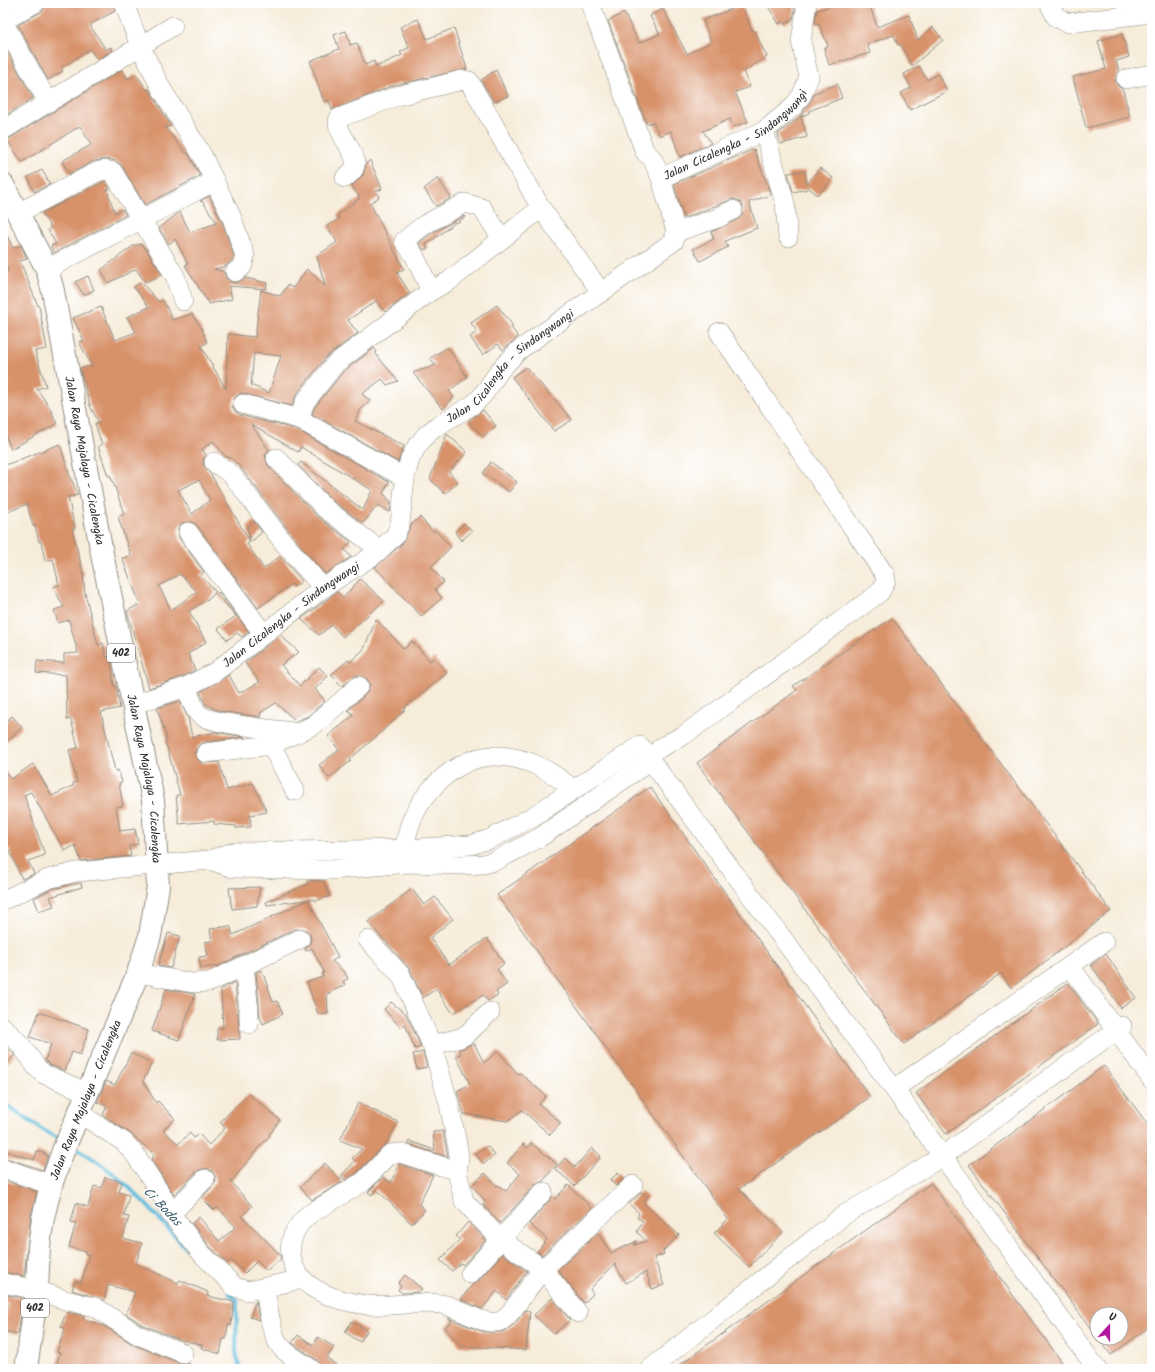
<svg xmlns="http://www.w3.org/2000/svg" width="1155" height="1372" viewBox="0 0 1155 1372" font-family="Kalam,sans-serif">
<rect width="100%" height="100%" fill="#fff"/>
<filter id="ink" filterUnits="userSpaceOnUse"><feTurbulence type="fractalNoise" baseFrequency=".025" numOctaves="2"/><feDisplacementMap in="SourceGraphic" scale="8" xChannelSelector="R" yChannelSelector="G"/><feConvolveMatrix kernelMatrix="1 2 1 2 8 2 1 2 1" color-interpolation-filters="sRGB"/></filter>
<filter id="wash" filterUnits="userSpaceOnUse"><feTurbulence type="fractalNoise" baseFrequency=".012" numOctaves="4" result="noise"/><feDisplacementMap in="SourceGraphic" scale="16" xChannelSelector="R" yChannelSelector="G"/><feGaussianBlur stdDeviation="0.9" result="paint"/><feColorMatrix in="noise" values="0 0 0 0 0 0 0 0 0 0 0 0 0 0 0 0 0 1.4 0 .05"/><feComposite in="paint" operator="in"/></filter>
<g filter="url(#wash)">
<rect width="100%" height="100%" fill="#f6ecd9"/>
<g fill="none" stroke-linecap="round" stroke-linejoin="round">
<path stroke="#5ebddd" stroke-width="4" d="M3,1103L43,1130L61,1140
M72,1146C121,1172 149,1208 186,1248
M229,1293L237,1300L236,1352L240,1369"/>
</g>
<g id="blocks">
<path fill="#d8926a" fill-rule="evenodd" d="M46,3H113L115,11L91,24V27L106,50L111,47L113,50L97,60L90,49L61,68L63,71L48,80L18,25L41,12L45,8Z
M766,3H791L795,9L793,19L785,24L783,21L779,24Z
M842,3H869L877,27L909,15L918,40L933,27L943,40L912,66L901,45H898L894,35L867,44L870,53L829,65L824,48L828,46L819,23L816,24L815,21L817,10Z
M742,5L752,31L754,30L767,57L744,71L750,87L735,92L748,122L733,127L730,119L703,131L711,143L680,157L671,131L660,136L653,122L647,124L608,21L624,13L639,43L660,34L650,16L663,9L687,54L711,42L703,20Z
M418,19L427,39L454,28L467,69L394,85L332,110L329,100L324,102L310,61L339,49L334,35L346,31L350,45L357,43L365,65L374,61L376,67L402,55L400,52L409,48L400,27Z
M1122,34L1129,57L1116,61L1119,71L1115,81L1118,86L1123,90L1130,117L1086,128L1073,77L1106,69L1098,41Z
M3,44L33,98L3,117Z
M919,66L927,80L938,74L947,91L910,110L901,93L911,88L904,74Z
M122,70L128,79L136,74L147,90L149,89L171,126L165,127L186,153H188L200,176L145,205L122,166L116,161L107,159L94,161L69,174L62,161L91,145L80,126L22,162L7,140Z
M496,70L508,96L494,102L481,80Z
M837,84L842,98L809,111V113L800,117H801L807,137L781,144L778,134L800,117L815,93Z
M754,149L771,195L749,202L757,228L725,241L728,247L700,261L693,249L714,239L711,232L738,219L742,215L743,205L739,201L733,199L684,218L674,184Z
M370,160L382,189L376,191L379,197L370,203L404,269L397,273L410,293L385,312L376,301L348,320L358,333L326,357L296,395L292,406L241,393L235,397L232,406L235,411L240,415L295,429L389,482L383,493L391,502L390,512L378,505L363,523L333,501L298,465L301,462L363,510L372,490L301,447L298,452L251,424L269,450L265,455L268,466L318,517L351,542L344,549L351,557L325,574L293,536L241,468L231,458L225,456L213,441L202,449L206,455L203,460L204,467L210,473L250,542L247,544L264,569L280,556L302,581L294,587L292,584L258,608L197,525L192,522L182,523L178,528L179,538L204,572L200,575L216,592L207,601L206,600L189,611L206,642L188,654L195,670L182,677L149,688L127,611L140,604L122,558L131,556L118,517L124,514L115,487L110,475L108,476L98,446L102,445L95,423H99L90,406L80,368L92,366L79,342L84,341L73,318L101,307L115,340L136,332L127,317L149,307L134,287L141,282L159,302L163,300L173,320L192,314L202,329L207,343L201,346L226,389L228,334L255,337L261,290L280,296L288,285L293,288L307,269L325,286L317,256L337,242L327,226L339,219L337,215L360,198L352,186L363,175L366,164ZM254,353L281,356L269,393L251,385ZM199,480L210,500L192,514L178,490ZM180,574L197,592L171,610L159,586Z
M820,168L833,178L825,188L817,195L807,186L808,189L793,192L788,173L805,171L807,184Z
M42,170L50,184L34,192L28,177Z
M438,178L451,198L436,206L424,189Z
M105,181L110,189L107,190L115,213L122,209L126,215L54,253L51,246L56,244L48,230L51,228L42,213Z
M209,196L222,222L234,256L232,260L226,266L214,269L224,272L226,278L231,282L236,283L246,278L267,283L266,289L229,286L232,299L209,304L185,265L188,264L175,239L169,244L159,228L180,212L190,232L217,223L203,202L200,201Z
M464,216L465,217L457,223L456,222L426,245L428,248L424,250L419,243L430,234Z
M3,227L13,248L21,245L27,259L20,261L38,306H39L47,349L35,351L46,386L37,389L50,408L57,424L11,449L3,429V272L8,271L3,257Z
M141,244L146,249L162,275L145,282L136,269L108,283L101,270L133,246Z
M88,276L94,290L84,295L75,282Z
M497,305L513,326L511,327L518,337L503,350L498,344L483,355L470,337L477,332L471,323Z
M448,347L467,377L449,391L454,397L443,409L413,373L436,365L430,358Z
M374,348L377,352L375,353L398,381L387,385L382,379L362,394L371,401L361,409L355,421L404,446L398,462L312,414L315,407L343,372Z
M526,367L572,420L554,431L512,377Z
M483,410L496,426L483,437L468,421Z
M447,434L467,452L449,472L458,482L445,494L430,479Z
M60,444L69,474L78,495L68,497L75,529H72L84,576H83L85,593L98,645L103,643L106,657L110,656L114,686H116L120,708L101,712L115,771L118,770L122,782L119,783L123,806L116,807L120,831L135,829L138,844L129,846L131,856L81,861L75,845L65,851L31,792L24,795L45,855L28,861L34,874L22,879L9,849L3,851V769L11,779L33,764L52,796L74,785L73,783L77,782L69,750L78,748L71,719L67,720L66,675L36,673L37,661L64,663V654L78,653L69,620L58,623L54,610L64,607L53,587L59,585L53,559L45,561L41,541L39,542L35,526H33L27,504L3,514V466Z
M491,462L517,482L509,492L483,473Z
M420,517L433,532L435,530L451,547L431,567L444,582L435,589L442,598L421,616L375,567L402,544L411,525Z
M254,521L262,532L251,542L247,527Z
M464,523L472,531L461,541L455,532Z
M360,579L384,601L343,637L332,625L319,635L301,619L337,592L343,598Z
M219,592L249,632L242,637L237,633L227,640L218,629L236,616L217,594Z
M892,618L1111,911L1011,988L1001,973L904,1044L697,763L797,690L793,686Z
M376,619L404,649L412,641L430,661L434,658L447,673L404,708L406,709L377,736L350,759L351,761L329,778L319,765L339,750L328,736L354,715L348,710L366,694L370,684L367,679L357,675L342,686L331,675L348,660L350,662L364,649Z
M280,635L299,652L281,665L300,686L319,667L328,676L315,689L325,701L308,716L296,721L276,703L260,713L261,717L220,711L206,705L200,692L229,675L239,693L260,682L245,663Z
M180,701L188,718L192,737L215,732L245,737L204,742L196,748L195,754L197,759L202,763L219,762L227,790L253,783L267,812L250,815L251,827L236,828V826L214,824V821L179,824L176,795H180L165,740L167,739L157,708Z
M12,716L22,727L3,745V724Z
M650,787L870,1097L739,1189L783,1232L749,1267L714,1233L728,1219L497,895Z
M307,881H323L330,896L316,901L313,899L267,905L266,902L308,884Z
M81,883L82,887L50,897L54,906L39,911L34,898L52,889Z
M260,887L257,906L232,909L229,888Z
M412,889L424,905L435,897L453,919L430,938L449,965L487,938L504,964L497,969L507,984L496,992L498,995L488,1001L483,995L453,1013L436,989L423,998L409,968L368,922Z
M308,900L338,957L332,961L345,973L348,979L343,981L345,985L327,994L328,1014H318L307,982L323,977L322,974L324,972L312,948L306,951L305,949L309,945L311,939L310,934L306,930L295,929L218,966L201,968L199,957L208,956L205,942L212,941L210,929L230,926L233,935Z
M168,933L180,936L171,968L158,966Z
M1106,954L1136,998L1121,1008L1091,965Z
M262,970L273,1002L277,1001L283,1014L263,1024L260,1017L256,972Z
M235,982L240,1039L217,1040V1028H223L221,989Z
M1068,983L1098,1024L946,1134L916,1093Z
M166,989L195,994L179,1040L152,1031Z
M391,1002L406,1014L421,1047L415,1049L405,1024L401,1028L384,1009Z
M39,1012L89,1029L80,1055L72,1052L65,1071L50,1065L45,1060L51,1044L30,1037Z
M3,1043L15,1055L3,1067Z
M474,1043L484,1063L498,1051L518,1074L520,1073L546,1096L539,1104L561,1123L550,1135L522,1110L507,1121L464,1114L457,1091L470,1084L456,1056L461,1054L459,1050Z
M423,1052L427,1067L417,1069L413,1054Z
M131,1053L152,1063L143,1081L156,1103L158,1101L175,1119L163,1130L178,1144L190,1133L194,1138L199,1134L209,1145L225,1128L220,1122L249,1094L280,1120L269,1135L270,1136L260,1146L231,1182L252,1206L242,1216L280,1255L281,1259L267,1271L257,1261L245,1273L231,1260L227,1263L210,1247L192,1223L199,1217L219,1241L236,1227L217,1207L214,1210L202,1198L216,1182L215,1176L212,1171L207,1168L197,1171L174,1195L151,1159L155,1155L130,1133L103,1115L107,1106L97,1102L106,1081L115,1085Z
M1104,1066L1152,1130V1325L1111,1355L1098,1338H1121V1314H1097V1337L969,1165Z
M358,1103L398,1122L386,1144L356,1173L345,1180L341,1176L355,1161L352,1158L362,1149L340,1140Z
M443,1131L448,1157L408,1144L409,1141L435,1150L433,1132Z
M531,1143L557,1164L543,1181L535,1185L500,1223L483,1205L485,1201L472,1185L485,1173L497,1186L498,1185L506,1191L520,1174L507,1163L523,1144L527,1148Z
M487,1146L495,1155L484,1164L476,1155Z
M592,1148L601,1156L575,1186L555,1169L565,1158L575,1167Z
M3,1150L34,1160L37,1151L48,1155L43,1170L3,1157Z
M325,1163L342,1182L312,1200L300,1187Z
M399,1164L433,1175L419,1204L425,1210L412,1224L376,1189L372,1195L368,1192L383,1177L391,1183Z
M618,1173L623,1179L616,1186L610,1180Z
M105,1177L122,1182L119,1192L129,1195L124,1216L129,1217L123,1238L142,1243L136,1264L178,1283L180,1280L208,1292L207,1296L234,1302L231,1325H228L226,1339H223L220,1354L201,1348L202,1345L178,1339L143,1325L126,1314L135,1292L108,1285L104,1300L72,1290L75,1281L81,1283L89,1255L85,1254L86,1252L69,1247L76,1223L71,1222L76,1203L88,1207L94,1186L102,1188Z
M3,1180L37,1192L31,1216L24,1276L3,1272Z
M931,1183L1067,1369H674Z
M568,1185L592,1208L542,1255L537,1252L547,1239L529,1224L552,1197L555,1199Z
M641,1192L648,1197L643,1203L679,1235L663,1251L664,1254L654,1258L664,1285L652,1289L646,1272L626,1283L615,1264L590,1289L593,1294L584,1303L558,1270L598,1233L611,1253L637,1241L634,1245L646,1241L637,1232L643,1221L637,1218L639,1213L629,1204Z
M468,1222L486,1240L463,1265L461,1263L452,1271L440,1260L460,1239L456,1236Z
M502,1254L527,1271L506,1300L497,1291L482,1309L461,1299L472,1285L478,1281Z
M405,1275L422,1289L419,1292L402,1293L398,1290L401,1286L398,1284Z
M3,1294L23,1298L18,1334L3,1331L8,1303L3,1302Z
M552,1298L570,1320L554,1334L534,1315Z
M256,1301L257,1309L259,1320L250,1317Z
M526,1310L530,1312L526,1350L460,1346L445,1327L452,1321L448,1318L484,1332H503L513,1325Z
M66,1312L84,1316L83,1319L104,1326L134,1345L179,1363H187L200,1369H55L60,1353L57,1352L65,1328L61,1327Z
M352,1321L367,1331L360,1342L345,1332Z
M298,1335L313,1345L318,1337L334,1347L327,1358L342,1369H322L317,1360L292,1343Z"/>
</g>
</g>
<g filter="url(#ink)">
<use href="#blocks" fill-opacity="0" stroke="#908c82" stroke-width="1"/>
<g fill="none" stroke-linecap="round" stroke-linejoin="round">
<defs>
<g id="minor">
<path d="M124,3L140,46L161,88L202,155L232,218L245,256L242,267L235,272"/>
<path d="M590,3L645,152L652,158L661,178"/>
<path d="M1049,3L1056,17L1068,23L1152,13"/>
<path d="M3,21L35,3"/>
<path d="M3,22L48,102"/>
<path d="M1126,79L1152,74"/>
<path d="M3,130L173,26"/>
<path d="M764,131L785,203L788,237"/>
<path d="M345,178C349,175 354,170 355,166C358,152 333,130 339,118L397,96L462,80L469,81L541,208L601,292"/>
<path d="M18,213L97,172L105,170L113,172L175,276L183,301"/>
<path d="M676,232L718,218L733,210"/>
<path d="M47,269L215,181"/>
<path d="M431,291L414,255L404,241L424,225L465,203L482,208L502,239"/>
<path d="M243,404L299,419L405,478"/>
<path d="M299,419L305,402L335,364L431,291L449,281L541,208"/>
<path d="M276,458L326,509L380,550"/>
<path d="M214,462L232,475L284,543L323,588"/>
<path d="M188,532L263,633"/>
<path d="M186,687C190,695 193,710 200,715C213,725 278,729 298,733"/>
<path id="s1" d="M132,705L186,687L215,672L323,588L374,555L395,536L400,524L405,478L410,459L417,446L426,435L437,426L474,404L482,396L500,370L519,350L674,241L676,232L661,178L764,131L793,107L802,95L809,77L801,41L807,3"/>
<path d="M271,745L295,791"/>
<path d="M660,748L684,735L875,596L880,592L886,581L885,575L719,332"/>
<path d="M206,753L271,745L314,725L359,686"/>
<path d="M210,860L233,868L330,870L408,863L461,865L484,864L497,860L539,838L650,761"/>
<path d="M407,860C397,815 448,756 494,756C526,756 550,770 574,790"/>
<path d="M6,899L48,879L76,872L210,860L233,852L404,849L471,845L490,839L532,817L640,746L894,1089L1097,1369"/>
<path d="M368,940L401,975L432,1045L449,1104L458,1149L459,1158L457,1171L464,1201L500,1239L543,1269L633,1185"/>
<path d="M244,966L249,1010V1024"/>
<path d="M1070,966L1152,1080"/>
<path d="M138,973L192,983L210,982L300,939"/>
<path d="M3,1027L21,1045L37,1068L44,1074L88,1093"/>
<path d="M432,1045L460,1038L467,1034L490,1012"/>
<path d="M894,1089L1104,942"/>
<path d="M79,1113L124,1142L134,1153L163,1197L171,1214L202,1254L235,1287L248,1291L302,1279"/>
<path d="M3,1168L51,1185"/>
<path d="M457,1171L400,1153L390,1154L363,1182L308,1215C295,1227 287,1242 292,1260C299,1291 341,1302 368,1305C392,1307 417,1301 441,1304C458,1306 484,1328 501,1321C511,1316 534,1279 543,1269L578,1313"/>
<path d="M171,1214L205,1179"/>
<path d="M470,1274L543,1192"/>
<path d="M3,1283L37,1290L65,1300L95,1307L138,1335L183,1353"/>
<path d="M265,1288C268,1304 269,1325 277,1341C283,1353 300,1361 311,1369"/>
<path d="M650,1369L844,1215L943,1156L1122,1026"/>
</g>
<g id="major">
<path id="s2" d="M3,185L47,269L53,291L103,559L153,800L158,886L150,936L138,973L63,1151L51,1185L43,1218L39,1246L37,1290L26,1369"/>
</g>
<path id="highway" d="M1150,3L1152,11"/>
</defs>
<use href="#minor" stroke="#908c82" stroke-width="20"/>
<use href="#major" stroke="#908c82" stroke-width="24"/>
<use href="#highway" stroke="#908c82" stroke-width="24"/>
<use href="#minor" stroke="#fff" stroke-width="19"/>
<use href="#major" stroke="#fff" stroke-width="22"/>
<use href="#highway" stroke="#fff" stroke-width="22"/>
</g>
</g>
<g text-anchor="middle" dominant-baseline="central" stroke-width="3" stroke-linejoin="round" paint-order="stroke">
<g fill="#fff" stroke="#6b6b6b" stroke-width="1">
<rect x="107" y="644" width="28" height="18" rx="3"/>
<rect x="21" y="1299" width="28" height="18" rx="3"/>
</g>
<g font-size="11" font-weight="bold" fill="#2b2b2b">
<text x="121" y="653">402</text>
<text x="35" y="1308">402</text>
</g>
<g font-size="12" fill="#2b2b2b" stroke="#fff">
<text stroke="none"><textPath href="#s1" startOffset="893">Jalan Cicalengka - Sindangwangi</textPath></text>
<text stroke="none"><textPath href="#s1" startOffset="533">Jalan Cicalengka - Sindangwangi</textPath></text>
<text stroke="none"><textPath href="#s2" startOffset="290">Jalan Raya Majalaya - Cicalengka</textPath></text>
<text stroke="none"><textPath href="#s1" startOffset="185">Jalan Cicalengka - Sindangwangi</textPath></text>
<text stroke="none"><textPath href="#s2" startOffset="614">Jalan Raya Majalaya - Cicalengka</textPath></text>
<text transform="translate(86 1100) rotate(-68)">Jalan Raya Majalaya - Cicalengka</text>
</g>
<g font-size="13" font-style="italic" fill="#3d5e69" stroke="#fff">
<text transform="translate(162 1207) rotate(46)">Ci Bodas</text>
</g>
</g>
<rect width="1155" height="1372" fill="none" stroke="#fff" stroke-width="16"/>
<g transform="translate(1109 1326) rotate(21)"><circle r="19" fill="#ffffff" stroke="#aaaaaa"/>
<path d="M0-3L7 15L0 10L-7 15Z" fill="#b5179e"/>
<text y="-6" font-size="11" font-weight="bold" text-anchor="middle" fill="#2b2b2b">U</text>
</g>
</svg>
